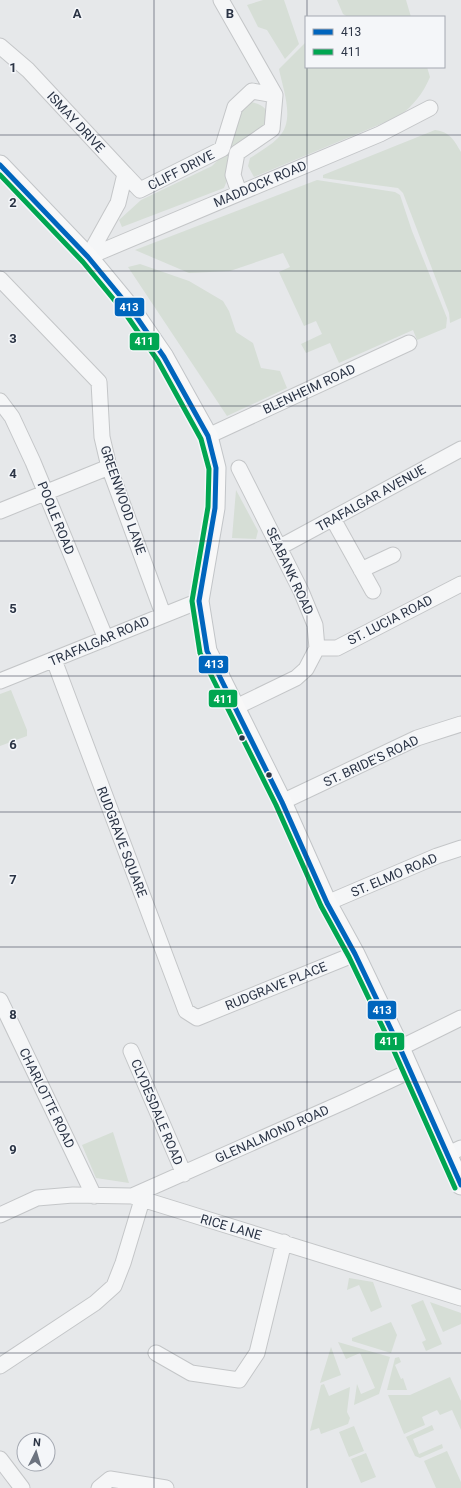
<svg xmlns="http://www.w3.org/2000/svg" width="461" height="1488" viewBox="0 0 461 1488" font-family="Roboto,sans-serif">
<rect width="100%" height="100%" fill="#e6e8ea"/>
<path fill="#d6ded6" d="M263,0H284L299,44L285,59L267,30L258,27L247,5Z
M337,0H406L411,17H348L343,14Z
M306,42V67H427L430,77C423,94 413,105 400,116L254,177L248,166L250,158C259,152 270,146 278,138C296,121 283,90 279,69Z
M250,102C263,104 269,109 268,122L230,152L226,167L228,178L224,188L122,227L119,220L141,200L212,166L225,153L242,110Z
M435,130C450,132 454,140 461,152V318L450,323L449,313L403,193L398,188L323,178V175Z
M317,180L395,192L400,195L412,231L447,318L446,328L417,340L413,330L339,363L330,343L306,353L301,344L322,334L316,321L304,326L279,272L290,267L283,253L230,271L189,273L135,250Z
M140,264L189,281L223,301L229,311L236,332L253,343L261,368L280,371L287,388L227,416L128,267Z
M236,490L258,531L256,539L232,538Z
M11,690L27,730V736L0,746V694Z
M113,1132L129,1183L96,1178L82,1145Z
M349,1278L373,1282L382,1307L371,1312L359,1285L347,1290Z
M423,1300L442,1344L426,1351L422,1342L426,1340L411,1305Z
M430,1302L461,1313V1324L443,1332Z
M391,1322L397,1335L391,1353L352,1341V1338Z
M338,1342L390,1357L379,1394L354,1405L357,1384L361,1394L375,1388L360,1353L346,1359Z
M331,1347L341,1375L320,1383Z
M399,1357L401,1362L395,1365L401,1379L403,1378L407,1390H387L395,1358Z
M450,1377L461,1401V1430L452,1410L440,1415L437,1410L422,1417L425,1425L404,1434L388,1395H410Z
M324,1384L329,1396L350,1387L347,1412L350,1418L348,1424L321,1434L319,1428L310,1431L321,1385Z
M432,1425L434,1430L413,1439L419,1454L442,1444L443,1448L420,1458L415,1456L406,1437Z
M354,1426L364,1451L349,1457L339,1432Z
M447,1451L461,1482V1488H436L424,1461Z
M366,1453L376,1477L361,1483L351,1459Z"/>
<g fill="none" stroke-linecap="round" stroke-linejoin="round">
<defs>
<path id="minor" d="M221,0L275,95L272,129L237,153L233,175L239,192
M0,46L28,70L125,174
M88,257L380,134L430,108
M88,257L118,203L125,174L140,190L222,149L235,107L252,91L275,95
M0,279L99,382L102,437L109,467L163,614
M0,401L12,417L33,462L106,639
M208,436L409,343
M0,511L109,467
M333,519L373,591
M280,547L461,449
M361,570L393,555
M317,648H337L461,584
M54,660L186,1011L197,1018L355,954
M0,681L199,601
M236,707L296,678L306,669L317,648L315,625L301,591L239,468
M282,802L417,738L461,724
M327,903L437,856L461,848
M0,1000L94,1196
M400,1048L461,1018
M131,1051L184,1174
M448,1154L461,1148
M132,1196L346,1101L410,1071
M0,1215L37,1198L73,1195L132,1196L461,1298
M156,1353L191,1373L239,1380L257,1353L284,1242
M0,1366L95,1303L114,1286L123,1263L142,1200
M0,1459L22,1488
M99,1488L110,1479L166,1488"/>
<path id="major" d="M0,165L88,257L131,309L164,357L208,436L216,468L215,508L199,601L207,651L282,802L327,903L355,954L400,1048L461,1185"/>
</defs>
<use href="#minor" stroke="#c4c6c8" stroke-width="17"/>
<use href="#major" stroke="#c2c5c8" stroke-width="21"/>
<use href="#minor" stroke="#f5f6f7" stroke-width="15"/>
<use href="#major" stroke="#f8f8f8" stroke-width="19"/>
<defs>
<path id="bus-1" d="M0,165L88,257L131,309L164,357L208,436L216,468L215,508L199,601L207,651L282,802L327,903L355,954L400,1048L461,1185"/>
<path id="bus-2" d="M0,175L83,262L125,313L158,361L201,439L209,469L208,507L192,601L200,653L276,805L321,906L349,957L394,1051L455,1188"/>
</defs>
<use href="#bus-1" stroke="#f4f6f9" stroke-width="8"/>
<use href="#bus-2" stroke="#f4f6f9" stroke-width="8"/>
<use href="#bus-1" stroke="#0065bd" stroke-width="5"/>
<use href="#bus-2" stroke="#00a651" stroke-width="5"/>
</g>
<path fill="none" stroke="#2b3445" stroke-width="1" stroke-opacity="0.55" d="M154,0V1488M307,0V17M307,67V1488M0,135H461M0,271H461M0,406H461M0,541H461M0,676H461M0,812H461M0,947H461M0,1082H461M0,1217H461M0,1353H461"/>
<g fill="#2b3445" stroke="#f4f6f9" stroke-width="1.5">
<circle cx="242" cy="738" r="3.5"/>
<circle cx="269" cy="775" r="3.5"/>
</g>
<g text-anchor="middle" dominant-baseline="central" stroke-width="3" stroke-linejoin="round" paint-order="stroke">
<g font-size="13" fill="#2b3445" stroke="#f4f6f9">
<text transform="translate(76 122) rotate(47)">ISMAY DRIVE</text>
<text transform="translate(181 170) rotate(-27)">CLIFF DRIVE</text>
<text transform="translate(260 184) rotate(-23)">MADDOCK ROAD</text>
<text transform="translate(309 389) rotate(-25)">BLENHEIM ROAD</text>
<text transform="translate(371 498) rotate(-29)">TRAFALGAR AVENUE</text>
<text transform="translate(123 500) rotate(71)">GREENWOOD LANE</text>
<text transform="translate(56 518) rotate(68)">POOLE ROAD</text>
<text transform="translate(290 571) rotate(65)">SEABANK ROAD</text>
<text transform="translate(390 620) rotate(-27)">ST. LUCIA ROAD</text>
<text transform="translate(99 641) rotate(-23)">TRAFALGAR ROAD</text>
<text transform="translate(371 761) rotate(-25)">ST. BRIDE'S ROAD</text>
<text transform="translate(122 842) rotate(69)">RUDGRAVE SQUARE</text>
<text transform="translate(394 875) rotate(-23)">ST. ELMO ROAD</text>
<text transform="translate(276 986) rotate(-22)">RUDGRAVE PLACE</text>
<text transform="translate(47 1098) rotate(64)">CHARLOTTE ROAD</text>
<text transform="translate(157 1112) rotate(67)">CLYDESDALE ROAD</text>
<text transform="translate(272 1134) rotate(-24)">GLENALMOND ROAD</text>
<text transform="translate(231 1227) rotate(16)">RICE LANE</text>
</g>
</g>
<g font-size="13" text-anchor="middle" font-weight="bold" fill="#2b3445" stroke="#f4f6f9" stroke-width="3" stroke-linejoin="round" paint-order="stroke">
<text x="77" y="18">A</text>
<text x="230" y="18">B</text>
<text x="13" y="72">1</text>
<text x="13" y="207">2</text>
<text x="13" y="343">3</text>
<text x="13" y="478">4</text>
<text x="13" y="613">5</text>
<text x="13" y="749">6</text>
<text x="13" y="884">7</text>
<text x="13" y="1019">8</text>
<text x="13" y="1154">9</text>
</g>
<g stroke="#f4f6f9" stroke-width="1.5">
<rect x="114" y="297" width="31" height="20" rx="4" fill="#0065bd"/>
<rect x="129" y="332" width="31" height="19" rx="4" fill="#00a651"/>
<rect x="198" y="655" width="31" height="19" rx="4" fill="#0065bd"/>
<rect x="208" y="689" width="30" height="19" rx="4" fill="#00a651"/>
<rect x="367" y="1000" width="30" height="20" rx="4" fill="#0065bd"/>
<rect x="374" y="1032" width="31" height="19" rx="4" fill="#00a651"/>
</g>
<g font-size="11" text-anchor="middle" font-weight="bold" fill="#fff">
<text x="129" y="311">413</text>
<text x="144" y="345">411</text>
<text x="214" y="668">413</text>
<text x="223" y="703">411</text>
<text x="382" y="1014">413</text>
<text x="389" y="1045">411</text>
</g>
<rect x="305" y="16" width="140" height="52" fill="#f4f6f9" stroke="#a4a8b1"/>
<rect x="313" y="29" width="20" height="6" fill="#0065bd" stroke="#a4a8b1"/>
<text x="341" y="36" font-size="12" fill="#2b3445">413</text>
<rect x="313" y="49" width="20" height="6" fill="#00a651" stroke="#a4a8b1"/>
<text x="341" y="56" font-size="12" fill="#2b3445">411</text>
<g transform="translate(36 1452) rotate(5)"><circle r="19" fill="#f4f6f9" stroke="#a4a8b1"/>
<path d="M0-3L7 15L0 10L-7 15Z" fill="#6c737f"/>
<text y="-6" font-size="11" font-weight="bold" text-anchor="middle" fill="#2b3445">N</text>
</g>
</svg>
